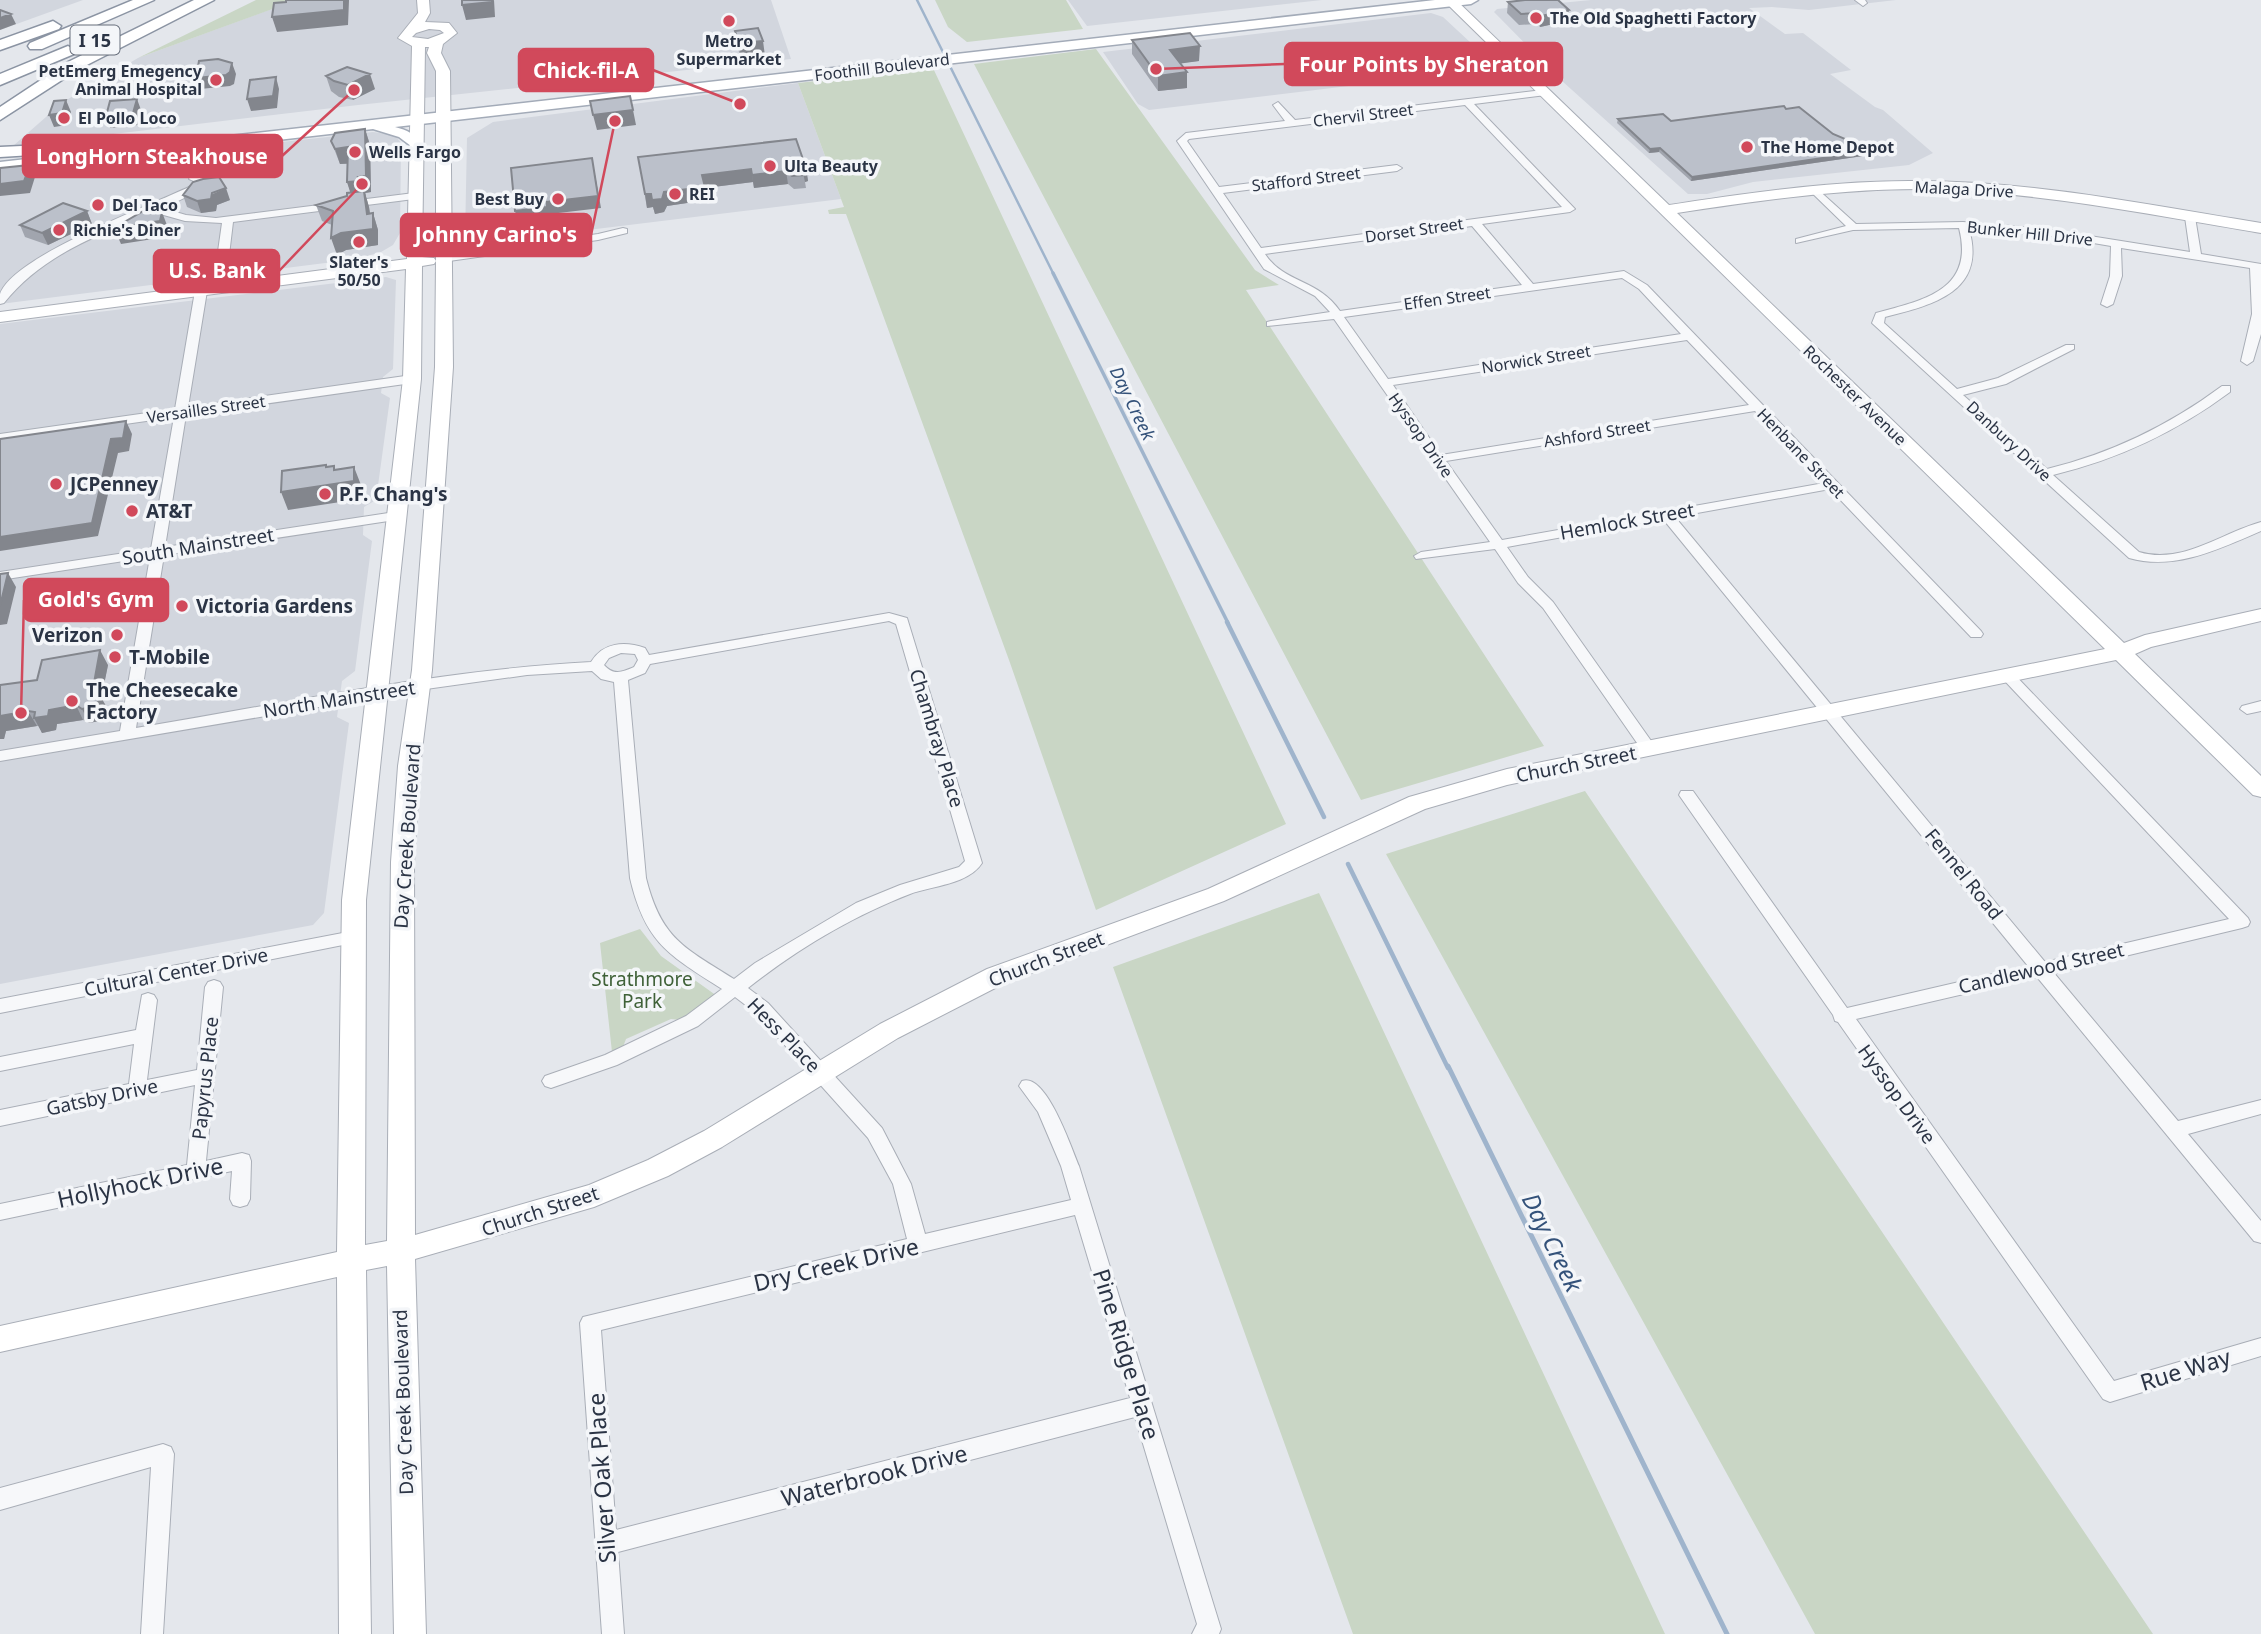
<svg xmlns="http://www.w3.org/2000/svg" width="2261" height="1634" viewBox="0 0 2261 1634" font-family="'Noto Sans',sans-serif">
<rect width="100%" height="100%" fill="#e4e7ec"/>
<path fill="#d2d6de" d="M0,0H83L0,30Z
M296,0H771L791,59L358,105L13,146L63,102L138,58Z
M1068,0H1322L1087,26Z
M1591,0H1896L1809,10L1772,7L1749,8L1785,34L1803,33L1851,70L1830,74L1875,107L1883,110L1933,153L1909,165L1753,182L1707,194H1688L1562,81L1494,12L1497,9Z
M1431,13L1443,17L1471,43L1491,66L1489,69L1149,110L1138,104L1103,52Z
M798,83L841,199L474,244L465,238L467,138L493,122Z
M373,132L395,135L401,143L400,233L393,245L381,252L357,259L0,304V173Z
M386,277L396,280L393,369L383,377L381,393L390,398L376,500L364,507L363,535L372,541L355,671L342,681L337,717L349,723L324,913L313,925L0,984V324Z"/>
<path fill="#c9d6c5" d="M256,0H297L138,58Z
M935,0H1066L1083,29L967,42L948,27Z
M1096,49L1255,270L1279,285L1246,290L1544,746L1361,800L974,64Z
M933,68L1286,824L1096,910L1009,660L846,214H829L828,210L844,207L798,83Z
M1585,791L2153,1634H1815L1386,854Z
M1319,893L1665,1634H1353L1113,967Z
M640,929L661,956L717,996L681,1020L671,1019L626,1039L623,1047L612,1052L600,943Z"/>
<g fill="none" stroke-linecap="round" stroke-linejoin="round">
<path stroke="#9fb4cc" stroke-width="2.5" d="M917,0L1054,275"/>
<path stroke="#9fb4cc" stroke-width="3.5" d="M1053,273L1228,623"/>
<path stroke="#9fb4cc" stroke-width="4.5" d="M1227,622L1324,817
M1348,864L1448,1068"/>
<path stroke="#9fb4cc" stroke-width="5" d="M1448,1066L1727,1634"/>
<defs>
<path id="street" d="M1855,0H1865L1867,3L1863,6Z
M1543,90L1548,93L1546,95L1474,104L1575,209L1570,212L1482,224L1533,284L1624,271L1647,285L1981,631L1983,634L1981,637H1971L1830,489L1675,517L2045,962L2229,919L2002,678L2000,675L2007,670L2012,672L2248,918L2250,922L2248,926L2242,928L2054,973L2178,1121L2261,1100V1114L2188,1134L2261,1221V1243L2254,1241L2037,977L1856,1019L2114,1381L2261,1338V1356L2110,1402L2103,1399L1838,1022L1835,1021L1833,1015L1679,795L1681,791H1693L1847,1008L2028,966L1663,519L1507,547L1528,577L1553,602L1654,745L1657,749L1649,754L1644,753L1543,608L1518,583L1495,549L1416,559L1414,556L1421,552L1490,542L1334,319L1267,326V322L1271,321L1330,312L1315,296L1264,269L1177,141L1186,133L1285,121L1273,105L1278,102L1295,120ZM1465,105L1562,207L1261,248L1223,193L1397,171L1402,168L1397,165L1219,187L1187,141L1189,139ZM1472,226L1522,285L1340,311C1317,278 1285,284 1265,254ZM1622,278L1639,289L1681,334L1388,379L1344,317ZM1687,340L1749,405L1441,455L1393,385ZM1755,411L1824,483L1502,540L1446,461Z
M249,136L254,139L252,141L219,156C210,189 192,195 162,208L186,215L216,218L414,193L419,196L414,199L233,222L226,280L220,283L214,280L222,223L185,221L153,212C98,235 42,255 4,303L0,304C0,301 0,297 0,294C14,255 153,205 191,186L196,182L189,179L195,170L196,160L172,149V145L200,152L205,157V170L201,176L211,152Z
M1814,186L1856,224L1963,222L2046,229L2190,252L2185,217L2190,214L2195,217L2201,254L2261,264V334L2253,361L2247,365L2241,361L2252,314L2250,268L2121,248L2122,276L2113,304L2107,307L2101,304L2110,276L2111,246L2046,235L1969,229C1987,291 1934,305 1885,317L1884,323L1957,389L1998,378L2066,345H2074V349L2006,384L1963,395L2047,469C2112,453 2168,426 2222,386H2230V392C2176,432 2119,459 2053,475L2139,552C2182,565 2221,533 2261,522V531C2219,549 2175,571 2129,558L1872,323L1876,313C1924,300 1975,290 1959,228L1853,230L1796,243V239L1846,226L1810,191L1809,189Z
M623,228L627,229V233L598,240L442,262L437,259L442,256L598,234Z
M201,288L207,291L188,407L412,375L418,379L412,383L186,415L165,547L395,512L402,516L395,520L164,555L136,728C287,703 438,670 591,662C603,642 625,641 645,648L649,655L889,613L907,618L982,863C969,884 932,886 910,894C853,916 796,950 748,988L768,1003L882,1128L911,1184L925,1234L1071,1200L1061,1166L1038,1112L1019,1086L1022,1081C1046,1072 1071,1147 1079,1166L1221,1629L1219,1634H1192L1197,1624L1135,1417L618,1552L624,1634H602L580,1323L583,1317L907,1239L893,1184L868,1138L756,1013L735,997L698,1026L617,1065L551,1088L545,1086L542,1081L545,1076L605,1055L686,1016L722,989C669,955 645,943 630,878L614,682L601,679L592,671L527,675L419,690L0,761V751L120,731L150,557L0,580V572L151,549L174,417L0,442V434L175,409L195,291ZM889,621L896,624L965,861L959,867L900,885L856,903L755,963L734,979C685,948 661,939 646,878L628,680L645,673L650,664ZM621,653L635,654L638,660L634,667C622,672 614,676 604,665L609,658ZM1075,1215L1130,1398L616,1530L601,1330Z
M2261,701V711L2247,714L2240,709L2242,706Z
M353,931L359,933L361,937L359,941L353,943L0,1013V999Z
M214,980L220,982L223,987L206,1161L242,1153L249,1155L251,1161L250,1199L247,1205L240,1207L233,1205L230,1199L232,1171L0,1220V1204L187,1165L195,1085L0,1126V1110L129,1084L134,1044L0,1071V1057L136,1030L142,995L148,993L154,995L157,1000L147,1080L197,1070L205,987L208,982Z
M163,1444L171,1447L174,1454L163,1634H141L151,1467L0,1510V1488Z"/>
<path id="secondary" d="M417,0H429L430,13L425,22L449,23L457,33L443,44L441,53L450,71L453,367L432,670L420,766L414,862L415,1235L589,1185L648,1160L704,1131L880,1024L987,969L1208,889L1409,797L1507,769L2105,649L1443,0H1456L1669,205C1751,193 1834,180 1918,181C2033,181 2148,205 2261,223V233C2148,214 2034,191 1919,189C1838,189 1757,201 1677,213L2124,643L2145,635L2261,609V621L2151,647L2135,654L2261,776V797L2253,795L2116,660L1507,785L1425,809L1224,901L1005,983L898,1038L722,1147L668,1176L594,1207L415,1259L426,1634H394L387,1266L366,1270L371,1634H339L337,1277L0,1352V1326L337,1252L342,900L403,379L406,269L0,322V312L407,259L412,46L398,38L418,13ZM429,29L440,30L444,33L428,39L412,37L416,33ZM425,47H429L427,53L436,71V261L434,258L422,257ZM436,261L435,367L412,670L398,766L391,862L387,1241L365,1245L366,900L421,379L422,266L434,264Z"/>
<path id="primary" d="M1435,0H1478L1471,4L395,127C407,130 415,134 423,144L415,149L399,137L373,129L0,172V162Z"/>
<path id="highway" d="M133,0H154L42,49H30L28,46L30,43Z
M194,0H214L79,69L0,120V107L68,62Z
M53,21L61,26L59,29L0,50V40Z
M68,46L76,51L74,54L0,85V74Z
M43,145L52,150L49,154L0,157V147Z"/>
</defs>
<use href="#street" stroke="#a9aeb7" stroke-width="2"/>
<use href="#secondary" stroke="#a9aeb7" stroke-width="2"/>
<use href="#primary" stroke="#a3abb8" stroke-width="3"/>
<use href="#highway" stroke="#8b94a3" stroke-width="3"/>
<use href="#street" fill="#f7f8fa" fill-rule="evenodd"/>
<use href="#secondary" fill="#fff" fill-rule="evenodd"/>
<use href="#primary" fill="#fff" fill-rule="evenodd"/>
<use href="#highway" fill="#fff" fill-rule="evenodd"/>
</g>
<path fill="#a1a5ae" d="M1508,2L1567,21L1540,27L1537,24L1519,25L1507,13Z
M735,31L765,56L741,58L737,46Z
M1132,40L1199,61L1180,63L1187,72V88L1158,91L1132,54Z
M326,76L375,89L353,100L339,97L331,91Z
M1786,109L1833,134L1863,156L1691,181L1659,152L1649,153L1617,123L1618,119L1671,121Z
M365,129L370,145L371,192L365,193L369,207L370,214L373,213L378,230V245L346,250L337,255L332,225L322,221L316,205L347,196L351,193L347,182L348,164H340L331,141Z
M638,157L806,168L808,181L805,182L806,188L794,189L788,184L754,188L753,182L705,188L707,200L667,206L664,212L655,214L653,207L647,208Z
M183,195L230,200L217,205L216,211L201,213L187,207Z
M87,211L92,224L48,245L25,237L20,225Z
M108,665L101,698L110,713L99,721L89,723L83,720L57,724L56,730L42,733L39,726H37L6,731L4,739H0V685L37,680Z"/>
<path fill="#83868d" d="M344,0H349L348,25L277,32L272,17Z
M494,0L495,17L466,20L462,5Z
M1569,10L1567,21L1540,27L1541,16Z
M11,14L16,24L0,30V18Z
M763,41L765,56L741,58L739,43Z
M1200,46L1199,61L1170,65V50Z
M232,63L236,74L234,84L230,86L200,89L196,78Z
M1187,72V88L1158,91V76Z
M370,74L375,89L353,100L348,85Z
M276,77L279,89L277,108L251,111L247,99Z
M137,99L141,110L138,125L110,128L106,116Z
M66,100L71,112L67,125L54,127L49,115Z
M633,110L636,125L597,130L593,115Z
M365,129L370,145L371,192L365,193L369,207L372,229L373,213L378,230V245L346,250L337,255L331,238L352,198L347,182L358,177Z
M348,147L353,163L340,164L335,149Z
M1660,148L1659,152L1649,153L1650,149Z
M261,150L264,157L262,175L242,177L239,169Z
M1864,152L1863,156L1691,181L1692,177Z
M592,158L601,208L550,214V219L518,223L515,211L547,202Z
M30,165L35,177L30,193L0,196V184Z
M802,168H806L808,181L805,182Z
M751,169L753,182L705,188L707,200L667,206L664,212L655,214L653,207L647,208L645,194L664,192L702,175Z
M786,171L788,184L754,188L752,175Z
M226,188L230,200L217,205L216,211L201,213L197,201Z
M87,211L92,224L48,245L42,233Z
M162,212L168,228L166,237L121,244L114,228Z
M126,421L132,434L129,451L118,453L98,536L0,551V537L111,439Z
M326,465L333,482L334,466L340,483L354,467L361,485L360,499L288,510L281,492L326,467Z
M8,573L16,587L7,624L0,625V606Z
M100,650L108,665L101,700L102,699L110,713L99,721L89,723L82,709L92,694Z
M76,705L83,720L57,724L56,730L42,733L34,718L49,710Z
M28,711L37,726L6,731L4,739H0V716Z"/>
<path fill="#bbc0ca" stroke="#83868d" stroke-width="2" d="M286,0H344V10L272,17L274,3L286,2Z
M462,0H492V2L462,5Z
M1525,0H1558L1569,10L1541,16L1538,13L1521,14L1508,2Z
M0,10L11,14L0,18Z
M758,28L763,41L739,43L735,31Z
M1190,33L1200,46L1170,50L1187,72L1158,76L1132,40Z
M218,59L232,63L230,72L226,75L196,78L199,61Z
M347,67L370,74L348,85L334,81L326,76Z
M276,77L273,96L247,99L250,80Z
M630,96L633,110L593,115L590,101Z
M137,99L133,113L106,116L110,101Z
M66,100L62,113L49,115L54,101Z
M1784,106L1786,109L1799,107L1833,134L1850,141L1864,152L1692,177L1660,148L1650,149L1618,119L1663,114L1671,121Z
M365,129L366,176L358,177L360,181L347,182L348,147L335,149L331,141L335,133Z
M796,139L806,168H802L804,175L792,176L786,171L752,175L751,169L702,175L705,187L664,192L662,199L652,200L651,194H645L638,157Z
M592,158L598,196L547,202V207L515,211L511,168Z
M30,165L24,181L0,184V168Z
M219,177L226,188L212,193L211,199L197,201L183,195L193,182L203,179Z
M364,191L367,214L373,213V229L341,233L331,238L333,211L316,205L347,196V193Z
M63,203L87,211L42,233L20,225Z
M145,210L162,212L160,221L114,228Z
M126,421L123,438L111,439L92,523L0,537V439Z
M326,465V467L334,466V470L354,467V481L281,492L282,471Z
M8,573L0,606V574Z
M100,650L92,694L102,699L91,707L82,709L76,705L49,710L48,716L34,718L35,712L28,711L0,716V685L37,680L42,660Z"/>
<g fill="#d1495b" stroke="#f4f6f9" stroke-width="2.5">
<circle cx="1536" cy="18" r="7"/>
<circle cx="729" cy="21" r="7"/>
<circle cx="216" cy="80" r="7"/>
<circle cx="64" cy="118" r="7"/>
<circle cx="1747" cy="147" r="7"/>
<circle cx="355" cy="152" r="7"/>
<circle cx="770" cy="166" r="7"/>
<circle cx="675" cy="194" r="7"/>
<circle cx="558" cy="199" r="7"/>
<circle cx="98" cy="205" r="7"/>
<circle cx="59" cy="230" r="7"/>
<circle cx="359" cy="242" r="7"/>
<circle cx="56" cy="484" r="7"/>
<circle cx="325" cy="494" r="7"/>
<circle cx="132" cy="511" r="7"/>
<circle cx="182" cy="606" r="7"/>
<circle cx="117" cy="635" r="7"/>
<circle cx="115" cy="657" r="7"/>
<circle cx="72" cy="701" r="7"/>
</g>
<g text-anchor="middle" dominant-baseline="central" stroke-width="7" stroke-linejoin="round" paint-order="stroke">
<g font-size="16" font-weight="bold" fill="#2b3445" stroke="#f4f6f9" text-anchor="start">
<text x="1550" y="18">The Old Spaghetti Factory</text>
<text x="729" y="41" text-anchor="middle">Metro<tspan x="729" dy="18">Supermarket</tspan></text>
<text x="202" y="71" text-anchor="end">PetEmerg Emegency<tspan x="202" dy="18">Animal Hospital</tspan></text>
<text x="78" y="118">El Pollo Loco</text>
<text x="1761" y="147">The Home Depot</text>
<text x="369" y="152">Wells Fargo</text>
<text x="784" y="166">Ulta Beauty</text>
<text x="689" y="194">REI</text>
<text x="544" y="199" text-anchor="end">Best Buy</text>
<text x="112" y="205">Del Taco</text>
<text x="73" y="230">Richie's Diner</text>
<text x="359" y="262" text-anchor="middle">Slater's<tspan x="359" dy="18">50/50</tspan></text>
</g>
<g font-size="16" fill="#2b3445" stroke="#f4f6f9">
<text transform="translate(882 67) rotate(-7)">Foothill Boulevard</text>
<text transform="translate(1363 115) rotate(-7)">Chervil Street</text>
<text transform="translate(1306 179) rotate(-7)">Stafford Street</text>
<text transform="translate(1964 189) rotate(3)">Malaga Drive</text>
<text transform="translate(1414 230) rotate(-8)">Dorset Street</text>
<text transform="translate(2030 233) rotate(6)">Bunker Hill Drive</text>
<text transform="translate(1447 298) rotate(-8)">Effen Street</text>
<text transform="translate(1536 359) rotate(-9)">Norwick Street</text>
<text transform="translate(1855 395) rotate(44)">Rochester Avenue</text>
<text transform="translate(206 409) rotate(-8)">Versailles Street</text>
<text transform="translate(1597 433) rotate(-9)">Ashford Street</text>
<text transform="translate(1421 435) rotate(55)">Hyssop Drive</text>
<text transform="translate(2009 441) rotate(43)">Danbury Drive</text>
<text transform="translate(1801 453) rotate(46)">Henbane Street</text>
</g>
<rect fill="#f4f6f9" stroke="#676e7b" stroke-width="2" x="70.5" y="25.5" width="49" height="29" rx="5"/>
<g font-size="18" font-weight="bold" fill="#2b3445">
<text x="95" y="40">I 15</text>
</g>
<g font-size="18" font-style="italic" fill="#34527a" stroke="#f4f6f9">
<text transform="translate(1133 403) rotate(64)">Day Creek</text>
</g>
<g font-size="19" font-weight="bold" fill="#2b3445" stroke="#f4f6f9" text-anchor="start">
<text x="70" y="484">JCPenney</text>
<text x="339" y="494">P.F. Chang's</text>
<text x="146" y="511">AT&amp;T</text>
<text x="196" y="606">Victoria Gardens</text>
<text x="103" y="635" text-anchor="end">Verizon</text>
<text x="129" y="657">T-Mobile</text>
<text x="86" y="690">The Cheesecake<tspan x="86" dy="22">Factory</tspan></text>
</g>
<g font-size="19" fill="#2b3445" stroke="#f4f6f9">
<text transform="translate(1627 521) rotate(-10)">Hemlock Street</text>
<text transform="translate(198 546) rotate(-9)">South Mainstreet</text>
<text transform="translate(339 699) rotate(-9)">North Mainstreet</text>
<text transform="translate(937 738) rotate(73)">Chambray Place</text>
<text transform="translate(1576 764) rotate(-11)">Church Street</text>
<text transform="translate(407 836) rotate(-86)">Day Creek Boulevard</text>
<text transform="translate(1964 874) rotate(51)">Fennel Road</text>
<text transform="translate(1046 959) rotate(-21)">Church Street</text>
<text transform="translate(2041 968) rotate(-13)">Candlewood Street</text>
<text transform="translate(176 972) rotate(-11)">Cultural Center Drive</text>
<text transform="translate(784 1035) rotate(46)">Hess Place</text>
<text transform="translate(205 1078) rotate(-84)">Papyrus Place</text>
<text transform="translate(1897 1094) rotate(54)">Hyssop Drive</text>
<text transform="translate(102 1097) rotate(-12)">Gatsby Drive</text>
<text transform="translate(540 1211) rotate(-18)">Church Street</text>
<text transform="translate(403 1402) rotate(-92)">Day Creek Boulevard</text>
</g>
<g font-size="19" fill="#3f6138" stroke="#f4f6f9">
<text x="642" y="979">Strathmore<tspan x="642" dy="22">Park</tspan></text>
</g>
<g font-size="23" fill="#2b3445" stroke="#f4f6f9">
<text transform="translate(140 1182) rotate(-12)">Hollyhock Drive</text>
<text transform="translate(836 1264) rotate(-13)">Dry Creek Drive</text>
<text transform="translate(1127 1354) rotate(73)">Pine Ridge Place</text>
<text transform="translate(2185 1369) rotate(-17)">Rue Way</text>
<text transform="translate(874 1475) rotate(-14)">Waterbrook Drive</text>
<text transform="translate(601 1478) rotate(-94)">Silver Oak Place</text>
</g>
<g font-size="24" font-style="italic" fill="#34527a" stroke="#f4f6f9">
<text transform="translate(1553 1242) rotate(64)">Day Creek</text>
</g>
</g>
<path fill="none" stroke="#d1495b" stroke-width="2.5" d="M1156 69L1285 64M740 104L653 70M354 90L282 156M615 121L591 235M362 184L279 271M21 713L24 600"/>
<g fill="#d1495b" stroke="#f4f6f9" stroke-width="2.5">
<circle cx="1156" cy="69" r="7"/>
<circle cx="740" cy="104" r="7"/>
<circle cx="354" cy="90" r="7"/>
<circle cx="615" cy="121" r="7"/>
<circle cx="362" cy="184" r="7"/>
<circle cx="21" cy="713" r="7"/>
</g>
<g fill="#d1495b" stroke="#d1495b" stroke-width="2.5">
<rect x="1285" y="43" width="277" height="42" rx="7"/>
<rect x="519" y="49" width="134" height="42" rx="7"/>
<rect x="23" y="135" width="259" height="42" rx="7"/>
<rect x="401" y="214" width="190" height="42" rx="7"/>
<rect x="154" y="250" width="125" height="42" rx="7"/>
<rect x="24" y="579" width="144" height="42" rx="7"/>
</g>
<g font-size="21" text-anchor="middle" font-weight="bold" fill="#fff">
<text x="1424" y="72">Four Points by Sheraton</text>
<text x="586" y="78">Chick-fil-A</text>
<text x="152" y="164">LongHorn Steakhouse</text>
<text x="496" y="242">Johnny Carino's</text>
<text x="217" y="278">U.S. Bank</text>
<text x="96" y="607">Gold's Gym</text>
</g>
</svg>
